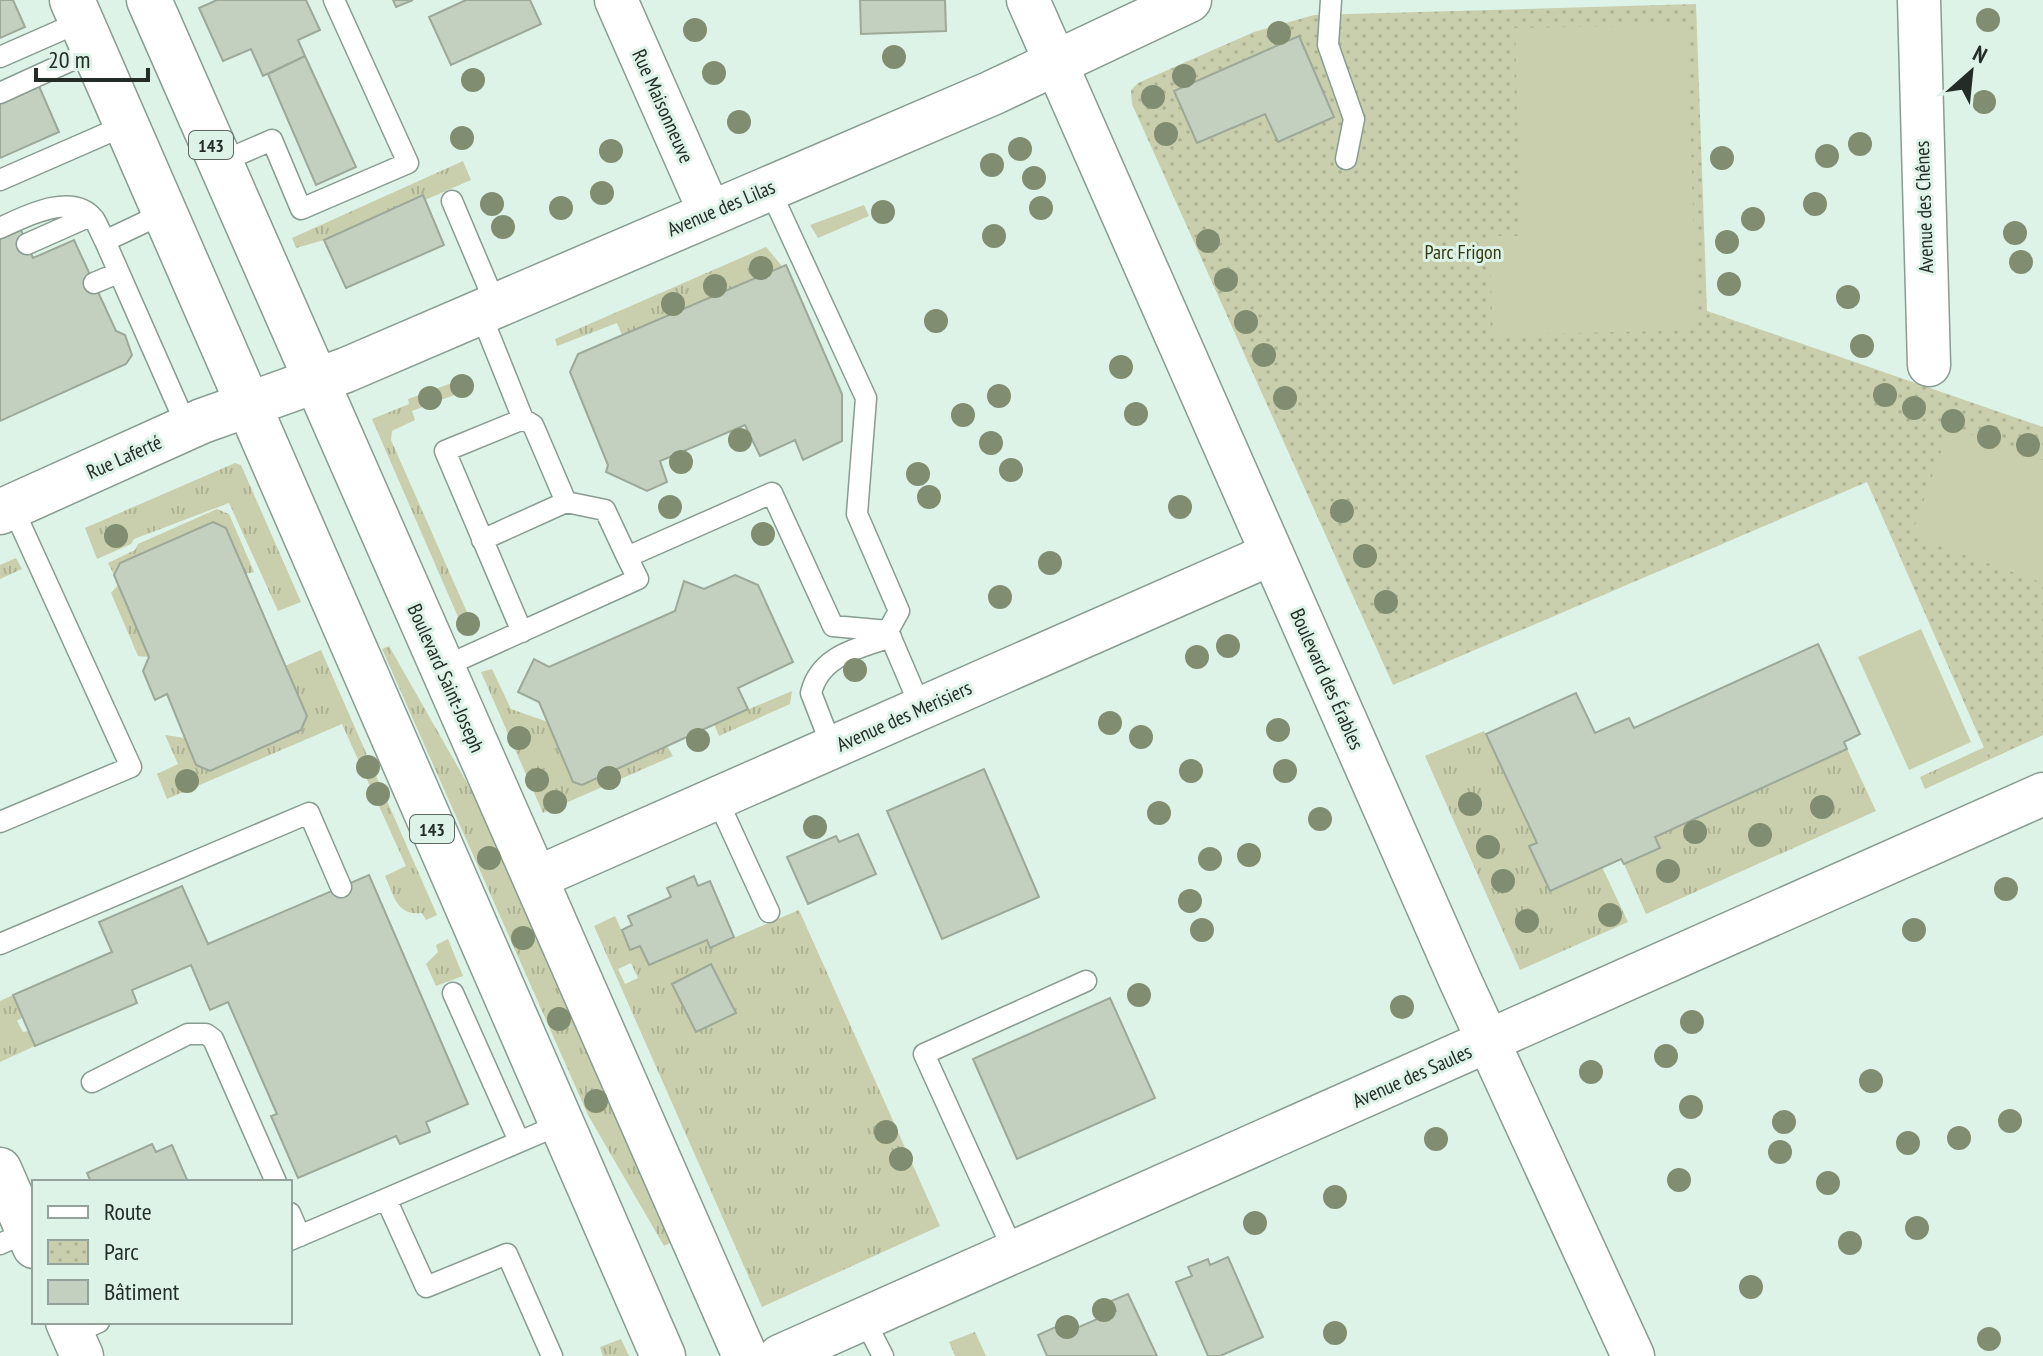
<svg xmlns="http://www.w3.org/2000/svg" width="2043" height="1356" viewBox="0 0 2043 1356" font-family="'PT Sans Narrow',sans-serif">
<defs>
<pattern id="grass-tufts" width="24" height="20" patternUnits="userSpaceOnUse" patternTransform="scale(2)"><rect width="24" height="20" fill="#c9ceac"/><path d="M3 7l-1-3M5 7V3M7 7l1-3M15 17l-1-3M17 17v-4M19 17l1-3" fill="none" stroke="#acb194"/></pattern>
<pattern id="park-dots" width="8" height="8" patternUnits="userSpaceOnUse" patternTransform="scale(2)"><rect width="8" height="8" fill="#c9ceac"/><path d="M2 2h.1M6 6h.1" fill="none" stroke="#acb194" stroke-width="1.8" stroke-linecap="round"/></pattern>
</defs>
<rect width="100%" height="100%" fill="#ddf3e7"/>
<path fill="url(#grass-tufts)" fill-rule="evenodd" d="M463,161L471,180L425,200L422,195L324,240L296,248L292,238Z
M864,205L869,216L818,238L810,225Z
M766,247L782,266L622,335L617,323L557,346L555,339Z
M468,377L470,389L412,411L415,420L392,431L391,440L474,628L465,633L372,419L409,404L408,399Z
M235,463L241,465L301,602L278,611L229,503L134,539L131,544L97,559L85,528Z
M217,509L229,514L254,572L245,574L226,528L213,522L120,563L114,575L108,563L135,550L138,544Z
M16,558L22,569L0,579V565Z
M118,585L149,657L138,656L111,593Z
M389,646L479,804L672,1242L664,1246L588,1115L382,649Z
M321,650L437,915L426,920L422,913C397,916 394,896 385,876L406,866L342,724L167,799L157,774L178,764L165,735L185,738L285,666Z
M492,669L511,709L548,722L667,746L673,756L543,813L481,672Z
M792,691L790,704L719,736L714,724Z
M2043,720V735L1925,789L1920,777Z
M1484,731L1537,843L1529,847L1550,891L1602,867L1628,922L1520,970L1425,756Z
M1847,749L1876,811L1646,914L1624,864L1660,848L1655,837Z
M799,910L940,1226L762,1307L594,926L615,916L630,950L640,946L649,965L707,940L710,948ZM631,963L638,978L625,984L618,969Z
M448,939L463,976L436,986L426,964L438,952L436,945Z
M13,995L23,1017L17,1021L23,1032L29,1031L35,1046L0,1062V1001Z
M975,1332L986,1356H955L949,1342Z
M621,1339L629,1356H603L600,1347Z"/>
<path fill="url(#park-dots)" d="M1696,4L1707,311L2043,427V735L1989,759L1867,482L1393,685L1132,104L1131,90L1138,83L1254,32L1314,15Z"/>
<path fill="#c9ceac" d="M1687,25L1697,330L1493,335L1489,236H1521L1515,28Z
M1950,427L2043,460V583L1911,536Z
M1921,629L1971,742L1909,770L1858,657Z"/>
<path fill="#c3d0bf" stroke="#9ca898" stroke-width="2" d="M0,0H13L25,27L0,38Z
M217,0H306L320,30L298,40L305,56L263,76L251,49L223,61L199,8Z
M393,0H413L396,7Z
M466,0H530L541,24L451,65L429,17Z
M860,0H945L946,31L861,34Z
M1299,36L1334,117L1278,142L1265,114L1197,143L1174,91Z
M305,56L356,167L316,185L268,74Z
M38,84L59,132L0,158V100Z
M423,195L444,245L346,288L324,240Z
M21,230L33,258L74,240L116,331L125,335L132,355L126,364L0,421V239Z
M786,265L842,394V441L803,460L795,440L760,456L745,425L660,461L667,482L647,491L606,472L608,465L570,372L578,354Z
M213,522L226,528L307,716L301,730L210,771L196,765L167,694L155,700L143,671L149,657L114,575L120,563Z
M735,575L758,585L793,662L738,688L748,709L582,785L573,782L539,702L518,692L534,659L549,667L675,611L684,581L704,589Z
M1818,644L1860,734L1844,742L1847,749L1655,837L1660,848L1624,864L1621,859L1550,891L1529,846L1537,843L1486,734L1576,693L1595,733L1629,718L1634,728Z
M984,769L1039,897L942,939L887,811Z
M858,834L876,874L808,904L787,857L836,836L839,842Z
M369,875L468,1104L426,1122L430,1132L400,1144L396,1136L298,1178L271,1116L277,1114L228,1002L210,1010L191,965L132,990L137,1003L35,1046L13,995L112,952L99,922L182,886L208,944Z
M694,876L698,886L710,881L734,937L710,948L707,940L649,965L640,946L630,950L622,930L632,925L628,916L671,897L667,888Z
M711,964L736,1013L696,1032L672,984Z
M1110,998L1155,1098L1017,1159L973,1059Z
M152,1144L156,1152L172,1145L188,1182H91L87,1173Z
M1228,1257L1263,1337L1220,1356H1208L1176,1282L1192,1276L1188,1267L1208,1259L1210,1265Z
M1128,1294L1157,1356H1047L1038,1335L1060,1325L1063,1334L1116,1311L1111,1301Z"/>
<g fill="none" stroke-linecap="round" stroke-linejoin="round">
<defs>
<path id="service" d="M1331,0L1328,45L1354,119L1346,159
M0,57L82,21
M0,93L94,50
M219,163L272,140L301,209L408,163L334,0
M0,180L126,125
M769,188L866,398L857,514L899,611L888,631
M452,201L496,305
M0,228C24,217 72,191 94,219C98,225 101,234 105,241L164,213
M105,241L188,429
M27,244L90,216
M94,283L118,273
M480,312L523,419L533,425L566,502
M482,540L566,502L605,510L627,557
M888,631L921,708
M522,632L445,451L523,419
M441,668L638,579L627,557L772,493L833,626L888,631
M832,747L811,693C820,655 859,648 891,637
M717,799L769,912
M0,822L131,767L11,504
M0,944L309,813L341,887
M453,993L519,1141
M92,1082L188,1034H206L213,1039L276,1182
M386,1199L426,1287L507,1254L552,1356
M290,1213L300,1236
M290,1240L561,1124
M0,1244L27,1232
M1014,1252L924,1054L1086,981
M864,1319L883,1356
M72,1334L99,1322"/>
<path id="minor" d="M616,0L710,213
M1028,0L1460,980L1633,1356
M1919,0L1929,365
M536,878L1271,554
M0,1169L34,1247
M67,1322L82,1356
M780,1356L2043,794"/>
<path id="tertiary" d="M0,512L202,421L346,370L992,93L1189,0"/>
<path id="primary" d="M72,0L663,1356
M149,0C345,453 546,904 745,1356"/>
</defs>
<use href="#service" stroke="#889c91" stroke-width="23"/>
<use href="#minor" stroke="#889c91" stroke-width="45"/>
<use href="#tertiary" stroke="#889c91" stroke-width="47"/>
<use href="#primary" stroke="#889c91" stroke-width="47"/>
<use href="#service" stroke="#fff" stroke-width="20"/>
<use href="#minor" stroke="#fff" stroke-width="42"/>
<use href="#tertiary" stroke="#fff" stroke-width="44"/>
<use href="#primary" stroke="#fff" stroke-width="44"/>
</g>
<g fill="#818d70">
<circle cx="1988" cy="20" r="12"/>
<circle cx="695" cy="30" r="12"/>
<circle cx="1279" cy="33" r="12"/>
<circle cx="894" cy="57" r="12"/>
<circle cx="714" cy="73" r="12"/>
<circle cx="1184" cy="76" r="12"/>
<circle cx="473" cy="80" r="12"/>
<circle cx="1153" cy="97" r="12"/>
<circle cx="1984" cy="102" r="12"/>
<circle cx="739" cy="122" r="12"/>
<circle cx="1166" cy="134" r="12"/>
<circle cx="462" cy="138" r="12"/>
<circle cx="1860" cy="144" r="12"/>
<circle cx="1020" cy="149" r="12"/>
<circle cx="611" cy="151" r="12"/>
<circle cx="1827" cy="156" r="12"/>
<circle cx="1722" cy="158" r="12"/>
<circle cx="992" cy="165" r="12"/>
<circle cx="1034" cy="178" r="12"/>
<circle cx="602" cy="193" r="12"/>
<circle cx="492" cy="204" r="12"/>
<circle cx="1815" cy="204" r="12"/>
<circle cx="561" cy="208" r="12"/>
<circle cx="1041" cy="208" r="12"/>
<circle cx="883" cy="212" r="12"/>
<circle cx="1753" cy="219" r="12"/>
<circle cx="503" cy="227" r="12"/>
<circle cx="2015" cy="233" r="12"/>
<circle cx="994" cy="236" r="12"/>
<circle cx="1208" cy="241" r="12"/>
<circle cx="1727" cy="242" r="12"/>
<circle cx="2021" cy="262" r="12"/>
<circle cx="761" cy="268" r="12"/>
<circle cx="1226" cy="280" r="12"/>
<circle cx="1729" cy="284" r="12"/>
<circle cx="715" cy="286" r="12"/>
<circle cx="1848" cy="297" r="12"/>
<circle cx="673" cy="304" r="12"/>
<circle cx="936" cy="321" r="12"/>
<circle cx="1246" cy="322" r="12"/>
<circle cx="1862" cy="346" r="12"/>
<circle cx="1264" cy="355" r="12"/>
<circle cx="1121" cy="367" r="12"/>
<circle cx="462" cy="386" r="12"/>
<circle cx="1885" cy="395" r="12"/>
<circle cx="999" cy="396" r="12"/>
<circle cx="430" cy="398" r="12"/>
<circle cx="1285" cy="398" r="12"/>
<circle cx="1914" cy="408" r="12"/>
<circle cx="1136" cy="414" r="12"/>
<circle cx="963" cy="415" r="12"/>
<circle cx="1953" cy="421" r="12"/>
<circle cx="1989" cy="437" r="12"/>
<circle cx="740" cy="440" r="12"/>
<circle cx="991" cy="443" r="12"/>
<circle cx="2028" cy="445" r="12"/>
<circle cx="681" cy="462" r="12"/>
<circle cx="1011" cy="470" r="12"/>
<circle cx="918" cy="474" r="12"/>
<circle cx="929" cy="497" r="12"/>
<circle cx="670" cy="507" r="12"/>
<circle cx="1180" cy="507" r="12"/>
<circle cx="1342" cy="511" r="12"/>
<circle cx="763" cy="534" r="12"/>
<circle cx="116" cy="536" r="12"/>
<circle cx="1365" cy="556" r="12"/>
<circle cx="1050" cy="563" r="12"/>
<circle cx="1000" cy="597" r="12"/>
<circle cx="1386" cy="602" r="12"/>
<circle cx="468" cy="624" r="12"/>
<circle cx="1228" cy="646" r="12"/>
<circle cx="1197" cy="657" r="12"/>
<circle cx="855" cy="670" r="12"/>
<circle cx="1110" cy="723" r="12"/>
<circle cx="1278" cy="730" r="12"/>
<circle cx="1141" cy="737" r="12"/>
<circle cx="519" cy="738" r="12"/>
<circle cx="698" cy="740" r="12"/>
<circle cx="368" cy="767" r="12"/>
<circle cx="1191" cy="771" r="12"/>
<circle cx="1285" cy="771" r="12"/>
<circle cx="609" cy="778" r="12"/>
<circle cx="537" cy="780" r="12"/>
<circle cx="187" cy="781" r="12"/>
<circle cx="378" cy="794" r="12"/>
<circle cx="555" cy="802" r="12"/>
<circle cx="1470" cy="804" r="12"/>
<circle cx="1822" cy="807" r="12"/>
<circle cx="1159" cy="813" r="12"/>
<circle cx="1320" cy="819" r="12"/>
<circle cx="815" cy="827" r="12"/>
<circle cx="1695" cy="832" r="12"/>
<circle cx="1760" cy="835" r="12"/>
<circle cx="1488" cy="847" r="12"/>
<circle cx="1249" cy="855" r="12"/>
<circle cx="489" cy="858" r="12"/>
<circle cx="1210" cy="859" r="12"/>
<circle cx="1668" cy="871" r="12"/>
<circle cx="1503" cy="881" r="12"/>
<circle cx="2006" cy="889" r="12"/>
<circle cx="1190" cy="901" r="12"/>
<circle cx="1610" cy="915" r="12"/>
<circle cx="1527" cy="921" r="12"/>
<circle cx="1202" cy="930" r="12"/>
<circle cx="1914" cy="930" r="12"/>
<circle cx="523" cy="938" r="12"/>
<circle cx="1139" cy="995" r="12"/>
<circle cx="1402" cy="1007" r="12"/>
<circle cx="559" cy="1019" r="12"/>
<circle cx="1692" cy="1022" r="12"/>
<circle cx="1666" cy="1056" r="12"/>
<circle cx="1591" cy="1072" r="12"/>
<circle cx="1871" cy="1081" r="12"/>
<circle cx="596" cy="1101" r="12"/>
<circle cx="1691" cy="1107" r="12"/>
<circle cx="2010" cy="1121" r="12"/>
<circle cx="1784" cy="1122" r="12"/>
<circle cx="886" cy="1132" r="12"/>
<circle cx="1959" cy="1138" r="12"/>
<circle cx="1436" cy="1139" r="12"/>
<circle cx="1908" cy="1143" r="12"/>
<circle cx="1780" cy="1152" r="12"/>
<circle cx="901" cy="1159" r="12"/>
<circle cx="1679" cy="1180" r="12"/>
<circle cx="1828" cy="1183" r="12"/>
<circle cx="1335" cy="1197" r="12"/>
<circle cx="1255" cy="1223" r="12"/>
<circle cx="1917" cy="1228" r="12"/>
<circle cx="1850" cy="1243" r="12"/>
<circle cx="1751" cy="1287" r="12"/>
<circle cx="1104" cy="1310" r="12"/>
<circle cx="1067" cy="1327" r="12"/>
<circle cx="1335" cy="1333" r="12"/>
<circle cx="1989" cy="1339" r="12"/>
</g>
<g text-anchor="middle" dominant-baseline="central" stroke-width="6" stroke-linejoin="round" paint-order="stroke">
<g fill="#ddf3e7" stroke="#5c6861" stroke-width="2">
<rect x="189" y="131" width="44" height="28" rx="6"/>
<rect x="410" y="815" width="44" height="28" rx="6"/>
</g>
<g font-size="18" font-weight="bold" fill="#242c28">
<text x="211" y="145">143</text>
<text x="432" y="829">143</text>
</g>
<g font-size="20" fill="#242c28" stroke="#ddf3e7">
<text transform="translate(663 106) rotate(66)">Rue Maisonneuve</text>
<text transform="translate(1924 207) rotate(-92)">Avenue des Chênes</text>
<text transform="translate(721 208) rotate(-23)">Avenue des Lilas</text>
<text transform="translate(124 457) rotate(-24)">Rue Laferté</text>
<text transform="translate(446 678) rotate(66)">Boulevard Saint-Joseph</text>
<text transform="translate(1327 679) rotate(66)">Boulevard des Érables</text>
<text transform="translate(904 716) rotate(-24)">Avenue des Merisiers</text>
<text transform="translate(1412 1076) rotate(-24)">Avenue des Saules</text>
</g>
<g font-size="20" fill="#36390f" stroke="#ddf3e7">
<text x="1463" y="252">Parc Frigon</text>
</g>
</g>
<rect x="32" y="1180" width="260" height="144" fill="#ddf3e7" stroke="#93a39b" stroke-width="2"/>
<rect x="48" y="1206" width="40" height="12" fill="#ffffff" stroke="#93a39b" stroke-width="2"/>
<text x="104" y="1220" font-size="24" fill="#242c28">Route</text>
<rect x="48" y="1240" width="40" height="24" fill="url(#park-dots)" stroke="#93a39b" stroke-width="2"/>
<text x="104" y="1260" font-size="24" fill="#242c28">Parc</text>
<rect x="48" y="1280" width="40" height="24" fill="#c3d0bf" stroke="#93a39b" stroke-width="2"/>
<text x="104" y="1300" font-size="24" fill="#242c28">Bâtiment</text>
<g transform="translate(1971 72) rotate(27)" stroke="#ddf3e7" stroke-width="6" paint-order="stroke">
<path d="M0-6L14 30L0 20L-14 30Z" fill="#242c28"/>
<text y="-12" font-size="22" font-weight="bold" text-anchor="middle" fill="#242c28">N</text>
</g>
<path d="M36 68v12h112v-12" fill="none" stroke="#242c28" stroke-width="4"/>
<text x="48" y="68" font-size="24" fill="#242c28" stroke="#ddf3e7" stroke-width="6" paint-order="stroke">20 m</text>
</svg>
